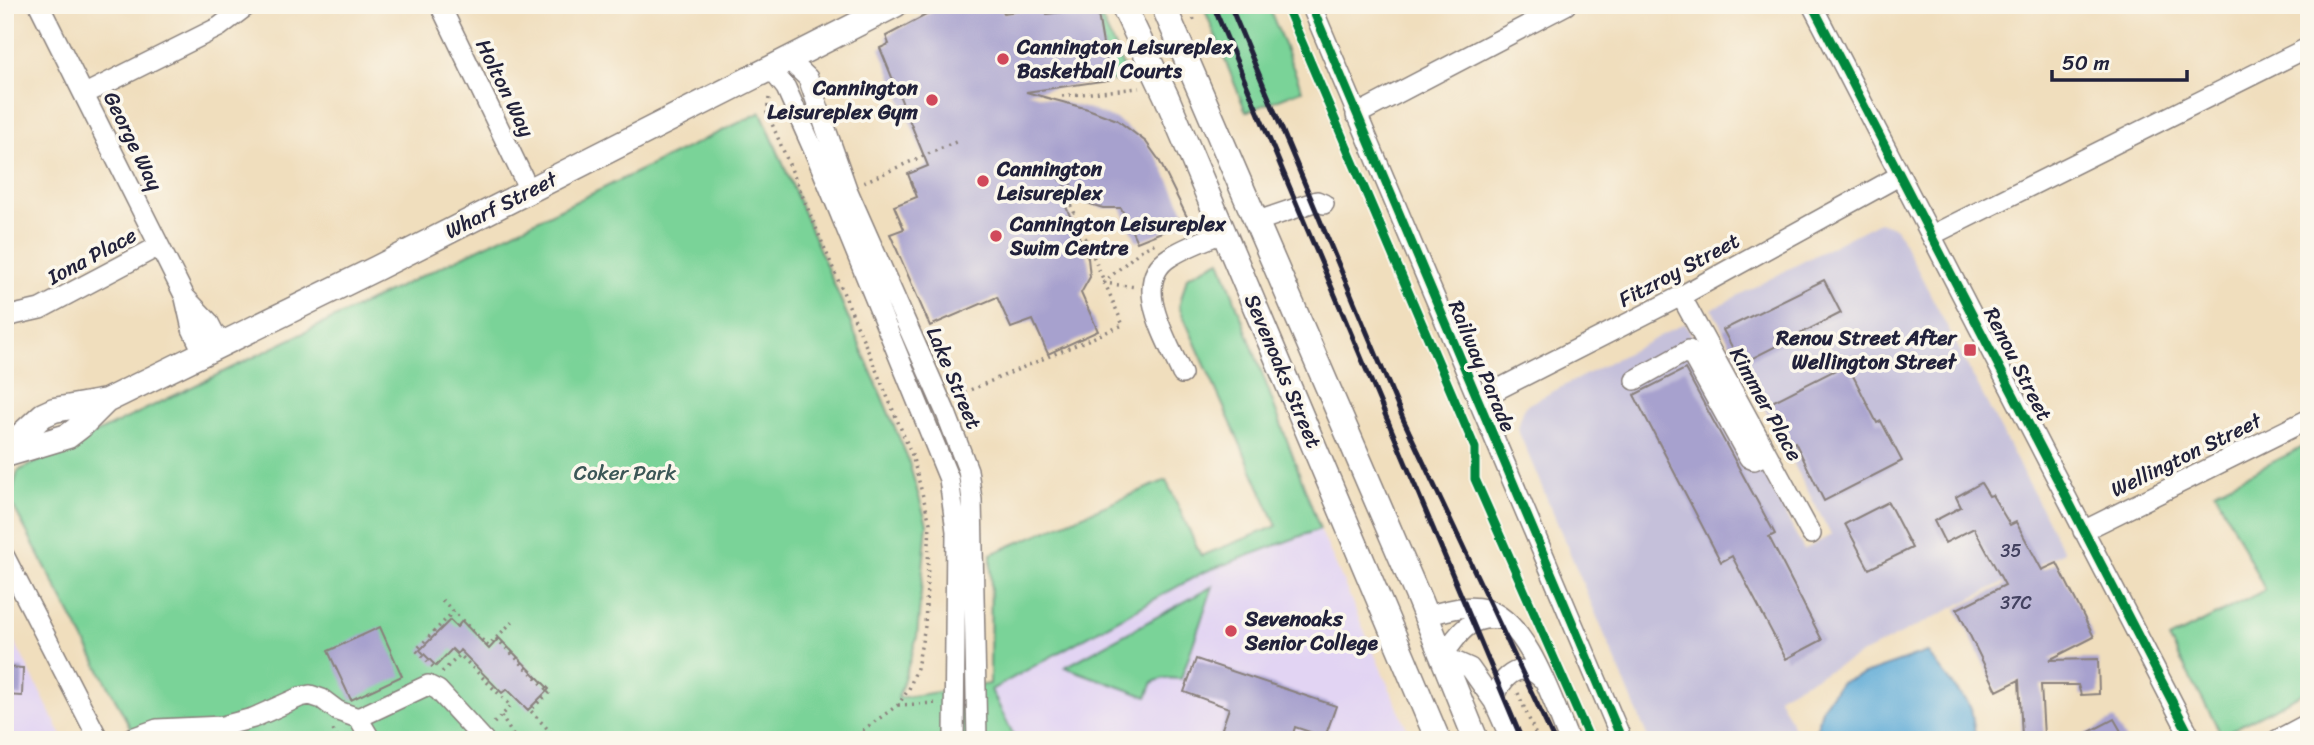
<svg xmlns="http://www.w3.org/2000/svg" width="2314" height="745" viewBox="0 0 2314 745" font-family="Sriracha,sans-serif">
<rect width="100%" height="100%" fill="#fbf7ec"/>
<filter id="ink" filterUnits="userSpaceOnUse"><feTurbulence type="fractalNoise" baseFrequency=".0143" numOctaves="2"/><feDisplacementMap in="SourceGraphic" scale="14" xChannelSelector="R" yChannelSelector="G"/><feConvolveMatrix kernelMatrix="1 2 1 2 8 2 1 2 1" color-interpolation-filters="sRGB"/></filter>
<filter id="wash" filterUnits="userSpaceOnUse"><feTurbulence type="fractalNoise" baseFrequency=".00686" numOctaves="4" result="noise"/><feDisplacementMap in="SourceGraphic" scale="28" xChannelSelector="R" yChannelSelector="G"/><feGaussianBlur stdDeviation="1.57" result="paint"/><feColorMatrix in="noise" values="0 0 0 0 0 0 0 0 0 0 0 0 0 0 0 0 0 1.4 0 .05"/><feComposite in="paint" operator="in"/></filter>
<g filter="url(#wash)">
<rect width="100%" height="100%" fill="#f0debd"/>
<path fill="#e2d4f3" d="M1320,529L1412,740H1016L991,690L1204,572Z
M5,622L64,740H5Z"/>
<path fill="#c5c0da" d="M1879,222L1896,228L2064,552L1778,696L1800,740H1649L1517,428L1525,406L1685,323L1804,550L1831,535L1712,309Z"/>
<path fill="#7ad398" stroke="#4e7a6a" stroke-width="2" d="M1025,5H1095L1096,8L1047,14L1046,7L1025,10Z
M1203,5H1268L1302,90L1246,112Z
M1097,8L1127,75L1124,82L1109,80Z
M761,112L907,456L927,524L917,637L898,698L990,684L991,554L1166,480L1201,556L1277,526L1179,307L1187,277L1220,260L1320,529L1204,572L991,690L1016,740H137L10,500L18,471Z
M2309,444V690L2222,735L2169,639L2265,590L2215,491Z
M1213,586L1181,679L1164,678L1153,682L1147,697L1065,667Z"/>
<path fill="#5eabd7" stroke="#406689" stroke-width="2" d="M1927,652L1971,708L1976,740H1821L1816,731L1823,706L1841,682Z"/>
<g id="blocks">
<path fill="#a7a1ce" d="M945,5H1000L1004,13L1046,7L1047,14L1097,8L1109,80L1026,92L1088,109L1117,120L1146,142L1159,160L1189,221L1137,242L1121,208H1103L1061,195L1088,258L1090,277L1081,293L1098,331L1048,354L1033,320L1011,328L997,297L930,326L890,234L904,229L894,206L917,197L908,174L928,166L880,48L889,44L886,36Z
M1824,280L1841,313L1741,364L1723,330Z
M1847,364L1877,423L1881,421L1902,461L1824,501L1795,442L1790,444L1770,403Z
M1685,369L1775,534L1769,537L1822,640L1786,659L1732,556L1721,562L1634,395Z
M1981,483L1989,496L1992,495L2010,525L2016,522L2042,570L2057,563L2094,637L2049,660L2098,659L2099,694L2081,695L2078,685H2041L2044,736L2022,737L2019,680L1997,691L1957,609L2005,585L1974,528L1945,543L1934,521L1961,507L1956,497Z
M1888,502L1912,548L1869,569L1845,524Z
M450,620L457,627L462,621L489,649L499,638L549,689L528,710L507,689L502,693L460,650L457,654L452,649L436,666L420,650Z
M380,627L402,676L351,700L328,651Z
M1196,659L1336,706L1325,737L1295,727L1291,740H1218L1229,708L1184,692Z
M5,667L23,668L22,696L5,695Z
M2114,719L2126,740H2074Z"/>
</g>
</g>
<g filter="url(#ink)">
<use href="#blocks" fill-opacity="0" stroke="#89807c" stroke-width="2"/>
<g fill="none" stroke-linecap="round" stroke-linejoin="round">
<defs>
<path id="minor" d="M39,5L185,297L208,321L220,344
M440,5L529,190
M1311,5L1622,740
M1812,5L2192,740
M789,60L808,78L847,189L946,413L968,470L972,500L977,740
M771,69L786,88L818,160L949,479L956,531L954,740
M85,94L219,27L248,5
M1356,115L1566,5
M1258,221L1317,201L1324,204
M1932,235L2309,47
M1681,296L1811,534
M185,298L192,329L203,352
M5,317L40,309L159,246
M1182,374C1169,343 1129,282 1170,257C1187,246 1206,240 1225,232
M1635,380L1689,350L1749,458L1754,460L1767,454
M1477,400L1681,296L1899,176
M2083,531L2309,419
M5,557L99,740
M1426,616C1445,611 1465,604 1485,609C1528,620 1553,703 1569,740
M1498,619C1470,615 1457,635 1443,656L1470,668L1494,702L1511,740
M1494,702C1498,679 1520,658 1541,678
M358,718L371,740
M126,740L157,729L223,726L253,718L300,697L310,695L322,699L338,711L358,718L428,685L438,690L484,740
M2277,740L2309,723"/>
<path id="major" d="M1123,5L1167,98L1438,740
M1163,5L1419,599L1476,740
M5,450L43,415L54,410L106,401L377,268L895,5
M5,455L68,436L81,426L106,401"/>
</defs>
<use href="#minor" stroke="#89807c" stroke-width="22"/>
<use href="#major" stroke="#89807c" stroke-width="27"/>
<path stroke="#89807c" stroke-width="3.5" stroke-dasharray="2 5" stroke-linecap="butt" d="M1189,5L1194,20
M1062,96L1139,88
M769,98L767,112L912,455L930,523L925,626L917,668L909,689L898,705L849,740
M864,182L958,141
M1064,187L1074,182
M1103,283L1136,287
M1103,283L1140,251L1157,242
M958,395L1123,325L1059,177
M442,600L488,646L513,621
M496,638L550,692L530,710L555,737
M433,667L416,650L454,611
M442,672L460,655L511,706L493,724
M1518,693L1538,740
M898,705L938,703
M501,716L516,740
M333,730L339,740
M547,740L561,735L571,740"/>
<use href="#minor" stroke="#fff" stroke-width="19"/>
<use href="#major" stroke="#fff" stroke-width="24"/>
<path stroke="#22223b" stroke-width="5" d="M1213,5L1522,740
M1230,5L1404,421L1554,740"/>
<defs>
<path id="cycleway" d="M1286,5L1475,448V479L1590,740
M1311,5L1622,740
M1812,5L2192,740"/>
</defs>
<use href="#cycleway" stroke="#fbf7ec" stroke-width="13"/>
<use href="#cycleway" stroke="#00873e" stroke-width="9"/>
</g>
</g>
<g fill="#d1495b" stroke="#fbf7ec" stroke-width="2.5">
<circle cx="1003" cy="59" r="7"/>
<circle cx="932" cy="100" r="7"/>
<circle cx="983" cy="181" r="7"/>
<circle cx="996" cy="236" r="7"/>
<rect x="1963" y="343" width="14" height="14" rx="3.5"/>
<circle cx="1231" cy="631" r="7"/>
</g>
<g text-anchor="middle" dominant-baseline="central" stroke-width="7" stroke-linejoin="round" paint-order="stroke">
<g font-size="18" fill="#434260">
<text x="2011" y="551">35</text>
<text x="2016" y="603">37C</text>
</g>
<g font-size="21" font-weight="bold" fill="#22223b" stroke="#fbf7ec" text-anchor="start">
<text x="1017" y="47">Cannington Leisureplex<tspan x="1017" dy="24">Basketball Courts</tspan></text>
<text x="918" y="88" text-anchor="end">Cannington<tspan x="918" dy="24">Leisureplex Gym</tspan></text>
<text x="997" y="169">Cannington<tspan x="997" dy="24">Leisureplex</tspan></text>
<text x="1010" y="224">Cannington Leisureplex<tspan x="1010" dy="24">Swim Centre</tspan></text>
<text x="1956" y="338" text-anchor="end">Renou Street After<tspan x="1956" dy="24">Wellington Street</tspan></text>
<text x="1245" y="619">Sevenoaks<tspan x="1245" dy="24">Senior College</tspan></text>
</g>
<g font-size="21" fill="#22223b" stroke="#fbf7ec">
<text transform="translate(505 88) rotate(64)">Holton Way</text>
<text transform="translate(133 141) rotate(64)">George Way</text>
<text transform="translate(501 205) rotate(-27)">Wharf Street</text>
<text transform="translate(92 256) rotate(-28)">Iona Place</text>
<text transform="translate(1679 270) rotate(-28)">Fitzroy Street</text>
<text transform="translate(2018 364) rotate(63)">Renou Street</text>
<text transform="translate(1482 366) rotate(67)">Railway Parade</text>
<text transform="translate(1283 371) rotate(67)">Sevenoaks Street</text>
<text transform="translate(954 378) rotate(67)">Lake Street</text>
<text transform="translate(1766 404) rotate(61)">Kimmer Place</text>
<text transform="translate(2186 455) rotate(-26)">Wellington Street</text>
</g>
<g font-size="21" fill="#3c5757" stroke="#fbf7ec">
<text x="625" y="473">Coker Park</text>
</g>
</g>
<rect width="2314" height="745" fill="none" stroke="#fbf7ec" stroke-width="28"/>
<path d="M2052 70v10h135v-10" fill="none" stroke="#22223b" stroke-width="3.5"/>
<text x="2062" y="70" font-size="21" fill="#22223b" stroke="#fbf7ec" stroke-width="5" paint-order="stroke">50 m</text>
</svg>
